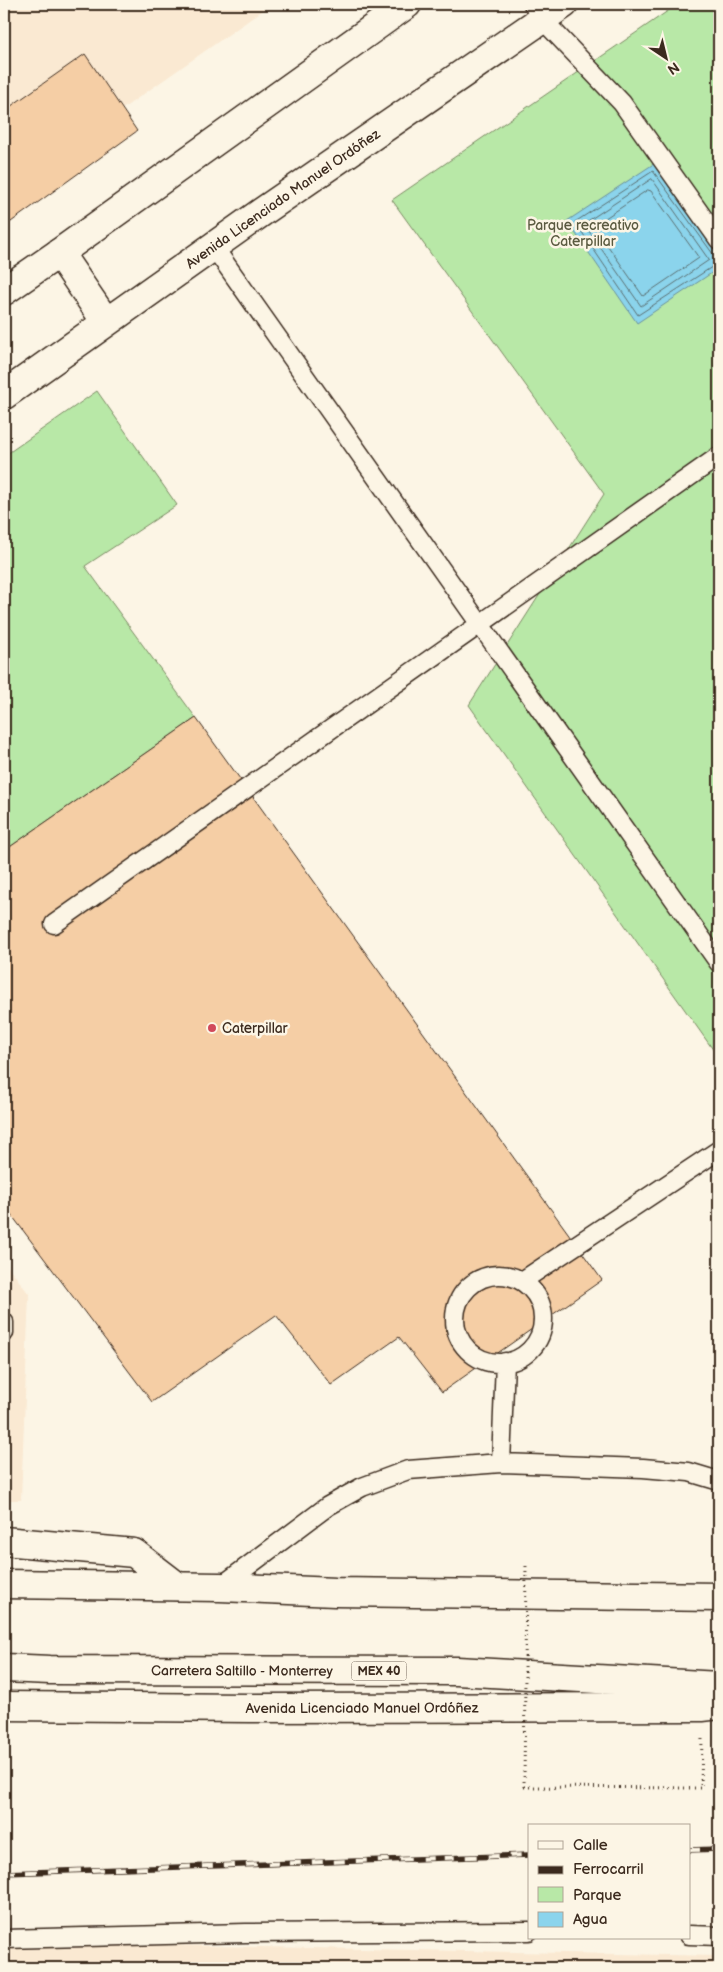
<svg xmlns="http://www.w3.org/2000/svg" width="723" height="1972" viewBox="0 0 723 1972" font-family="'Balsamiq Sans',sans-serif">
<rect width="100%" height="100%" fill="#fcf5e5"/>
<filter id="ink" filterUnits="userSpaceOnUse"><feTurbulence type="fractalNoise" baseFrequency=".02" numOctaves="2"/><feDisplacementMap in="SourceGraphic" scale="10" xChannelSelector="R" yChannelSelector="G"/><feConvolveMatrix kernelMatrix="1 2 1 2 8 2 1 2 1" color-interpolation-filters="sRGB"/></filter>
<g filter="url(#ink)">
<path fill="#fae9d2" d="M4,4H272L4,192Z
M4,1261L29,1294L21,1500H4Z
M4,1942L719,1956V1968H4Z"/>
<path fill="#b8e8a7" stroke="#7a8962" d="M678,4H719V1058L469,705L604,494L392,200Z
M97,391L177,505L85,566L196,718L4,851V456Z"/>
<path fill="#8bd4ec" stroke="#6b909a" d="M655,163L719,254V268L637,323L567,221Z"/>
<g fill="none" stroke-linecap="round" stroke-linejoin="round">
<path stroke="#5b6e70" stroke-width="1" d="M652,179L709,260L641,306L584,224Z
M648,190L651,191L699,258L643,296L594,226Z
M719,256L713,254L653,171L575,222L638,315L715,265L719,264"/>
</g>
<path fill="#f5cea5" stroke="#3b2a1e" d="M85,54L137,131L4,227V111Z
M196,718L602,1280L442,1392L399,1337L331,1385L276,1315L152,1402L4,1205V851Z"/>
<g fill="none" stroke-linecap="round" stroke-linejoin="round">
<defs>
<path id="service" d="M533,4L542,19L622,103L719,240
M213,246L719,963
M54,924L719,456
M455 1319a44 44 0 1 1 88 0a44 44 0 1 1-88 0Z
M522,1281L719,1150
M4,1322V1333
M501,1463L505,1362
M220,1587L328,1506L362,1487L408,1470L501,1463L643,1468L689,1472L719,1481
M689,1935L719,1936
M4,1939L246,1933L529,1931"/>
<g id="secondary">
<path d="M59,253L106,322"/>
<path d="M4,291L59,253L407,4"/>
<path id="s1" d="M4,395L262,212L564,4"/>
<path d="M4,1541L134,1553L177,1586"/>
<path id="s2" d="M4,1706L250,1708L702,1707L719,1705"/>
</g>
<g id="primary">
<path d="M4,1584L220,1587L335,1592L719,1597"/>
<path id="s3" d="M4,1668L50,1670L457,1671L719,1686"/>
</g>
</defs>
<use href="#service" stroke="#3b2a1e" stroke-width="21"/>
<use href="#secondary" stroke="#3b2a1e" stroke-width="31"/>
<use href="#primary" stroke="#3b2a1e" stroke-width="31"/>
<path stroke="#3b2a1e" stroke-width="3" stroke-dasharray="1 4" stroke-linecap="butt" d="M524,1787L701,1788L702,1738"/>
<use href="#service" stroke="#fcf5e5" stroke-width="18"/>
<use href="#secondary" stroke="#fcf5e5" stroke-width="28"/>
<use href="#primary" stroke="#fcf5e5" stroke-width="28"/>
<defs>
<path id="rail" d="M689,1850L719,1849
M4,1873L529,1855"/>
</defs>
<use href="#rail" stroke="#3b2a1e" stroke-width="5.5"/>
<use href="#rail" stroke="#fcf5e5" stroke-width="4" stroke-dasharray="11" stroke-linecap="butt"/>
<path stroke="#3b2a1e" stroke-width="3" stroke-dasharray="1 4" stroke-linecap="butt" d="M524,1787L526,1563"/>
</g>
</g>
<circle fill="#d1495b" stroke="#fcf5e5" stroke-width="2" cx="212" cy="1028" r="5"/>
<g text-anchor="middle" dominant-baseline="central" stroke-width="5" stroke-linejoin="round" paint-order="stroke">
<rect fill="#fcf5e5" stroke="#75675a" stroke-width="1" x="351.5" y="1661.5" width="55" height="19" rx="4"/>
<g font-size="12" font-weight="bold" fill="#3b2a1e">
<text x="379" y="1671">MEX 40</text>
</g>
<g font-size="14" fill="#3b2a1e" stroke="#fcf5e5">
<text stroke="none"><textPath href="#s1" startOffset="341">Avenida Licenciado Manuel Ordóñez</textPath></text>
<text stroke="none"><textPath href="#s3" startOffset="238">Carretera Saltillo - Monterrey</textPath></text>
<text stroke="none"><textPath href="#s2" startOffset="358">Avenida Licenciado Manuel Ordóñez</textPath></text>
</g>
<g font-size="14" fill="#5a5a40" stroke="#fcf5e5">
<text x="583" y="225">Parque recreativo<tspan x="583" dy="16">Caterpillar</tspan></text>
</g>
<g font-size="14" fill="#3b2a1e" stroke="#fcf5e5" text-anchor="start">
<text x="222" y="1028">Caterpillar</text>
</g>
</g>
<rect width="723" height="1972" fill="none" stroke="#fcf5e5" stroke-width="20"/>
<rect x="10" y="10" width="703" height="1952" fill="none" stroke="#3b2a1e" stroke-width="2" filter="url(#ink)"/>
<rect x="528" y="1824" width="162" height="115" fill="#fcf5e5" stroke="#afa495"/>
<rect x="538" y="1841" width="25" height="8" fill="#fcf5e5" stroke="#afa495"/>
<text x="573" y="1850" font-size="15" fill="#3b2a1e">Calle</text>
<rect x="538" y="1866" width="25" height="8" fill="#3b2a1e" stroke="#afa495"/>
<text x="573" y="1874" font-size="15" fill="#3b2a1e">Ferrocarril</text>
<rect x="538" y="1887" width="25" height="15" fill="#b8e8a7" stroke="#afa495"/>
<text x="573" y="1900" font-size="15" fill="#3b2a1e">Parque</text>
<rect x="538" y="1912" width="25" height="15" fill="#8bd4ec" stroke="#afa495"/>
<text x="573" y="1924" font-size="15" fill="#3b2a1e">Agua</text>
<g transform="translate(666 58) rotate(145)" stroke="#fcf5e5" stroke-width="4" paint-order="stroke">
<path d="M0-4L9 19L0 12L-9 19Z" fill="#3b2a1e"/>
<text y="-8" font-size="14" font-weight="bold" text-anchor="middle" fill="#3b2a1e">N</text>
</g>
</svg>
